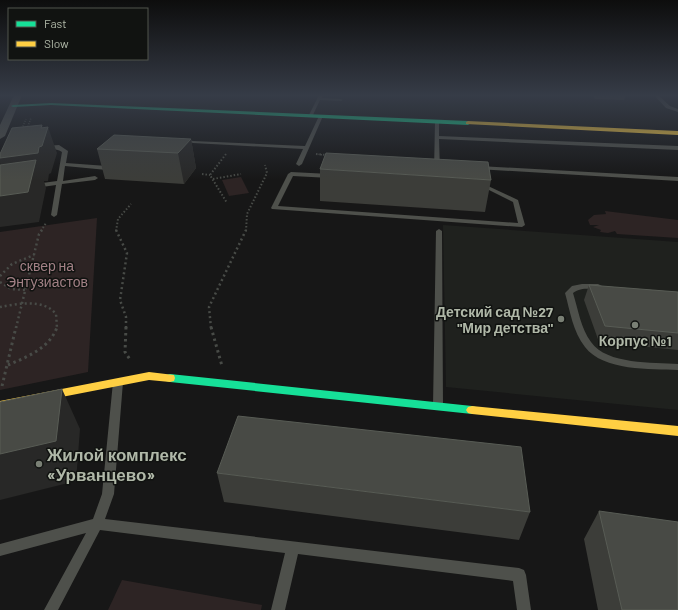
<svg xmlns="http://www.w3.org/2000/svg" width="678" height="610" viewBox="0 0 678 610" font-family="Barlow,sans-serif">
<rect width="100%" height="100%" fill="#171717"/>
<path fill="#1f211e" d="M443,225L678,242V410L446,387Z"/>
<path fill="#2d2424" d="M241,177L249,193L229,196L222,180Z
M605,211L678,220V238L617,234L615,231L608,233L600,232L601,230L593,227L599,225H590L588,220L594,215L606,214Z
M97,218L88,372L0,390V232Z
M122,580L262,605L261,610H108Z"/>
<g fill="none" stroke-linecap="round" stroke-linejoin="round">
<path stroke="#484b47" stroke-width="1.5" stroke-dasharray="1 1.5" stroke-linecap="butt" d="M27,129L31,118
M21,131L26,119
M316,154L323,155"/>
<path stroke="#484b47" stroke-width="2" stroke-dasharray="1.5 2" stroke-linecap="butt" d="M226,154L210,175L227,203
M316,154L327,155
M202,174L210,175
M213,179L241,174
M41,231L46,223
M116,231L118,219L131,204
M246,231L247,214L267,173L265,165"/>
<path stroke="#484b47" stroke-width="2.5" stroke-dasharray="2 3" stroke-linecap="butt" d="M116,230L127,253L120,300L126,317V328
M0,276L12,264L34,255
M0,282L11,289L26,290
M0,307C17,304 43,298 56,314L57,328
M16,328L39,234L42,230
M211,328L209,307L246,230"/>
<path stroke="#484b47" stroke-width="3" stroke-dasharray="2.5 3.5" stroke-linecap="butt" d="M126,327L125,352L131,361
M211,327L222,366
M8,365C27,357 50,348 57,327
M2,386L16,327"/>
<path fill="#4e504b" fill-rule="evenodd" d="M319,95H323L322,98L341,99L343,100L341,101L320,100L312,117H308Z
M654,95H658L670,106L678,109V112L666,108Z
M321,115L323,116L302,164L299,166L296,164L303,149L193,143L180,139L182,138L193,141L305,146L319,116Z
M437,120L439,121V136L678,146V150L439,139L440,171L437,173L434,171L435,121Z
M59,145L68,151L66,163L107,166L110,168L107,170L65,166L63,181L95,176L98,178L95,180L62,184L57,215L54,217L51,215L56,185L35,188L32,186L35,184L57,181L62,152C55,147 49,152 42,148L45,146Z
M479,166L678,177V181L477,169V167Z
M291,172L330,174L333,176L330,178L293,176L278,206L518,223L513,202L485,188L478,187L477,186L480,184L488,186L518,200L525,225L522,227L272,209L271,208L288,174Z
M439,229L442,231L443,406L442,409L438,410L434,409L433,406L436,231Z
M582,284H598L602,286C594,292 583,285 573,293C578,309 581,329 591,342C607,365 653,362 678,364V370C651,369 603,371 585,347C573,332 570,311 565,293L572,286Z
M118,379L121,380L123,382L114,494L105,519L519,568L524,570L526,575L531,610H517L513,581L298,554L285,610H271L285,553L100,530L58,610H44L86,533L0,556V544L93,519L102,494L113,382L115,380Z"/>
<path fill="#4e504b" fill-rule="evenodd" d="M14,95H22L5,136L0,139V125Z"/>
<path fill="#16e098" fill-rule="evenodd" d="M51,103L468,121L471,123L468,125L51,105L13,107L11,106L13,105Z
M170,374L472,406L476,407L478,410L476,413L472,414L170,382L166,381L165,378L166,375Z"/>
<path fill="#ffcf43" fill-rule="evenodd" d="M468,121L678,131V135L466,124V122Z
M149,372L174,375L175,378L174,381L170,382L149,380L0,409V401Z
M472,406L678,426V436L472,414L468,413L466,410L468,407Z"/>
</g>
<path fill="#3c3d39" d="M592,95H626L624,100L595,99Z
M191,139L196,168L184,184L105,179L97,149Z
M320,169L491,180L485,212L320,201Z
M589,285L678,292V350L599,342L584,300Z
M217,473L530,512L519,540L224,502Z
M599,511L678,610H598L584,539Z"/>
<path fill="#282827" d="M42,125L45,135L48,127L57,153L51,173L49,174L48,181H44L46,188L39,222L0,227V196L9,186L0,163V158L41,128Z
M191,139L196,168L184,184L178,153Z
M62,389L80,429L76,481L0,500V454Z"/>
<path fill="#484a45" stroke="#585c55" d="M42,125L41,128L48,127L42,146L39,147L38,153L0,158V154L12,128Z
M114,135L191,139L178,153L97,149Z
M326,153L488,162L491,180L320,169Z
M36,160L28,192L0,196V165Z
M589,285L678,292V333L605,326Z
M62,389L56,441L0,454V402Z
M238,416L521,447L530,512L217,473Z
M599,511L678,522V610H622Z"/>
<linearGradient id="sky" x2="0" y2="1"><stop stop-color="#0d0d0d"/><stop offset="0.53" stop-color="#363c47"/><stop offset="1" stop-color="#363c47" stop-opacity="0"/></linearGradient>
<rect width="678" height="180" fill="url(#sky)"/>
<g fill="#7a8075" stroke="#111311" stroke-width="1.5">
<circle cx="561" cy="319" r="4"/>
<circle cx="635" cy="325" r="4"/>
<circle cx="39" cy="464" r="4"/>
</g>
<g text-anchor="middle" dominant-baseline="central" stroke-width="3" stroke-linejoin="round" paint-order="stroke">
<g font-size="14" fill="#a28085" stroke="#111311">
<text x="47" y="265">сквер на<tspan x="47" dy="16">Энтузиастов</tspan></text>
</g>
<g font-size="14" font-weight="bold" fill="#b0b8a8" stroke="#111311" text-anchor="end">
<text x="553" y="311">Детский сад №27<tspan x="553" dy="16">"Мир детства"</tspan></text>
<text x="635" y="340" text-anchor="middle">Корпус №1</text>
</g>
<g font-size="17" font-weight="bold" fill="#b0b8a8" stroke="#111311" text-anchor="start">
<text x="47" y="454">Жилой комплекс<tspan x="47" dy="20">«Урванцево»</tspan></text>
</g>
</g>
<rect x="8" y="8" width="140" height="52" fill="#111311" stroke="#51554d"/>
<rect x="16" y="21" width="20" height="6" fill="#16e098" stroke="#51554d"/>
<text x="44" y="28" font-size="12" fill="#b0b8a8">Fast</text>
<rect x="16" y="41" width="20" height="6" fill="#ffcf43" stroke="#51554d"/>
<text x="44" y="48" font-size="12" fill="#b0b8a8">Slow</text>
</svg>
